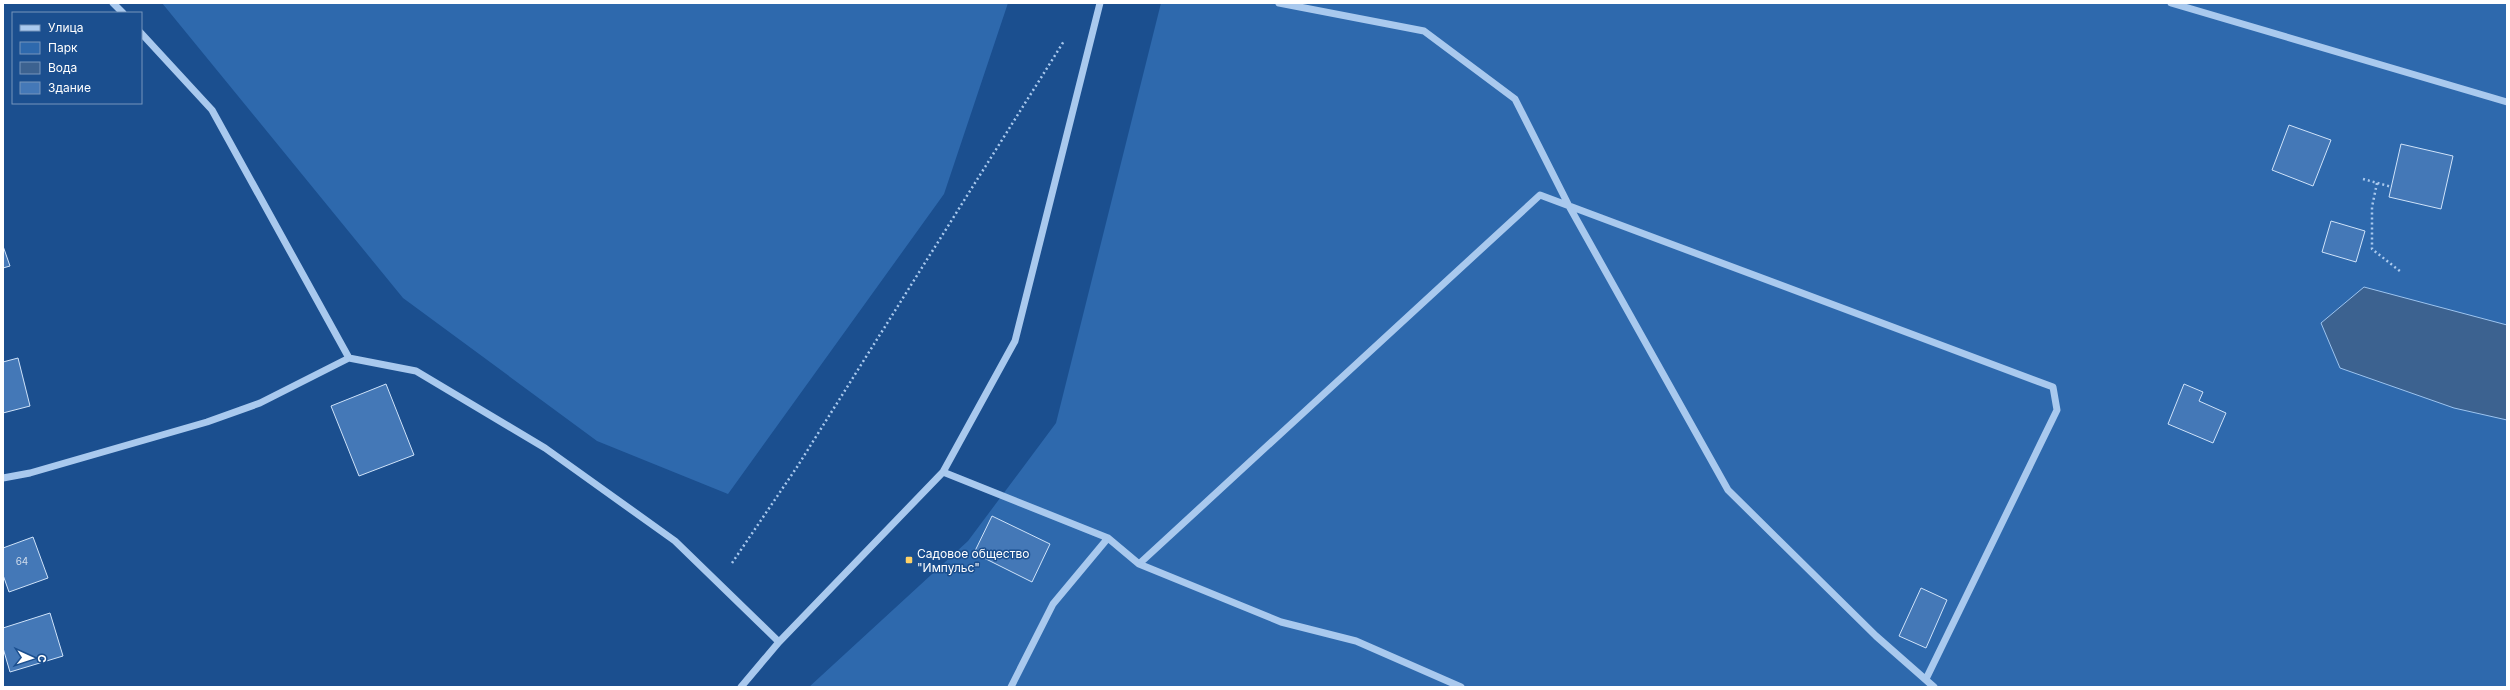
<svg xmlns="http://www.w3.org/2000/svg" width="2510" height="690" viewBox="0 0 2510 690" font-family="Inter,sans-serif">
<rect width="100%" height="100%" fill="#1b4f8f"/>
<path fill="#2e69ad" d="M162,3H1008L944,194L728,494L597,441L403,298Z
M1161,3H2507V687H809L968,541L1056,423Z"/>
<path fill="#3c6290" stroke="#9cc4f0" d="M2364,287L2507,325V420L2454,408L2340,368L2321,323Z"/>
<path fill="#4478b7" stroke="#cfe3fa" d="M2289,125L2331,140L2313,186L2272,170Z
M2401,144L2453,156L2441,209L2389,197Z
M2331,221L2365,231L2356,262L2322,252Z
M3,246L10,266L3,268Z
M18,358L30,406L3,413V362Z
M386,384L414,455L359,476L331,406Z
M2184,384L2203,392L2199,401L2226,413L2213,443L2168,424Z
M992,516L1050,544L1032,582L974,553Z
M33,537L48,578L9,592L3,575V548Z
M1921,588L1947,600L1926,648L1899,636Z
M50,613L63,656L10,672L3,648V628Z"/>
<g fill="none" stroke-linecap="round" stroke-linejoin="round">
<path stroke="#a9c9ee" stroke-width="2.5" stroke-dasharray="2 3" stroke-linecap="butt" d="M2363,179L2392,187
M2377,183L2372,207V249L2401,272
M732,563L797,467L1064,41"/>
<path stroke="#a9c9ee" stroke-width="7" d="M113,3L123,13
M1279,3L1424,31L1515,99L1569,206L1728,490L1876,636L1934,687
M2171,3L2507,102
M141,33L212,110L349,358
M943,472L1108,538L1139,564L1281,622L1356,641L1461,687
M3,478L30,473L207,422L260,403L349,358L416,371L545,448L675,541L779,642
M1139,564L1540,195L2053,387L2057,410L1926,679
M741,687L779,642L943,472L1015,341L1100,3
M1011,687L1053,604L1108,538"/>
</g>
<rect fill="#ffd166" stroke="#1b4f8f" stroke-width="1.5" x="905" y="556" width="8" height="8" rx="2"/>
<g text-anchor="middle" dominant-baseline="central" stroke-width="3" stroke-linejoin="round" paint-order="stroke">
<g font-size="10" fill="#d0dded">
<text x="22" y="561">64</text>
</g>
<g font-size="12" fill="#fff" stroke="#1b4f8f" text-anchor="start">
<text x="917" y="553">Садовое общество<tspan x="917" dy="14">"Импульс"</tspan></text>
</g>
</g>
<rect width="2510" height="690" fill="none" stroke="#ffffff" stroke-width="8"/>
<rect x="12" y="12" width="130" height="92" fill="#1b4f8f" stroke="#7695bc"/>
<rect x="20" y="25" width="20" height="6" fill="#a9c9ee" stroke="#7695bc"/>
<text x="48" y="32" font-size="12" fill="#ffffff">Улица</text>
<rect x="20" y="42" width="20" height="12" fill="#2e69ad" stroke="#7695bc"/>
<text x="48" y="52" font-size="12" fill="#ffffff">Парк</text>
<rect x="20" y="62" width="20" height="12" fill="#3c6290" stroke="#7695bc"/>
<text x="48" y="72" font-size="12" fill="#ffffff">Вода</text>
<rect x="20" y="82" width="20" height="12" fill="#4478b7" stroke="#7695bc"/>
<text x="48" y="92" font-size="12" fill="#ffffff">Здание</text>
<g transform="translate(32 658) rotate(93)" stroke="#1b4f8f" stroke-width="3" paint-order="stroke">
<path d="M0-3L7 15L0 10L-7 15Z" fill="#ffffff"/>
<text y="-6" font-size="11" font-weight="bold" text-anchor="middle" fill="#ffffff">С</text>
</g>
</svg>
